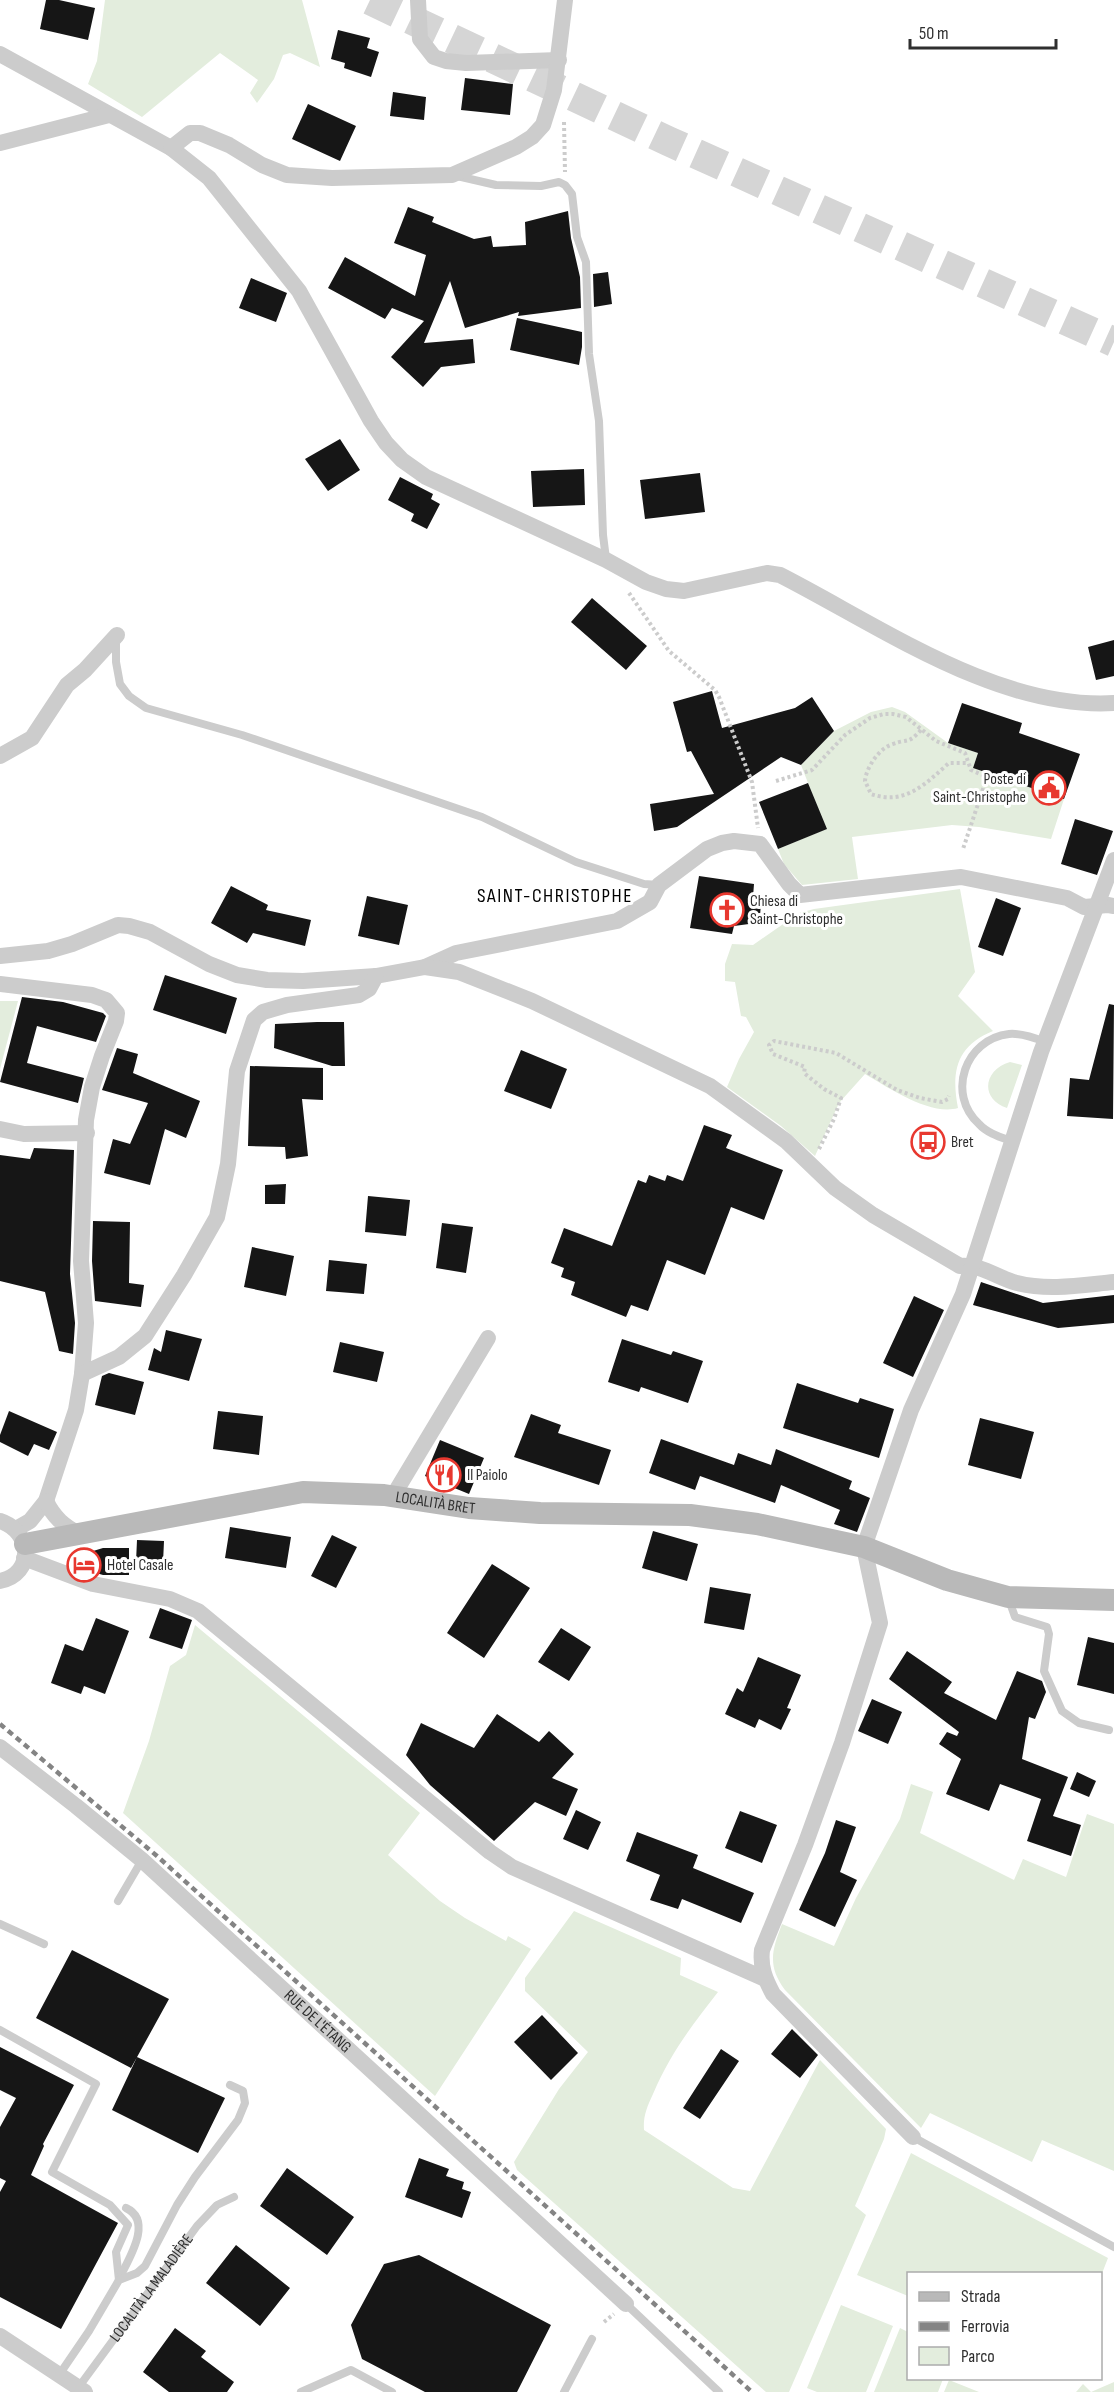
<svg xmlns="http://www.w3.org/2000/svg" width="1114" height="2392" viewBox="0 0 1114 2392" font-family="'Sofia Sans Condensed',sans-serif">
<rect width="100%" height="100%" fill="#fff"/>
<path fill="#e3eddd" d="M105,0H302L320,67L290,53L283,55L274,79L257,103L250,93L258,80L220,53L142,117L88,84L97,61Z
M892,707L905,712L948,743L978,753L973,768L1064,799L1051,839L979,827L952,825L852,837L858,879L802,885L784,864L778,849L826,829L801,765L834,731L871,712Z
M960,889L975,972L958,996L993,1031C956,1046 951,1072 958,1108C930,1116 889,1088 865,1074L839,1103L815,1156L781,1126L727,1087L739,1059L754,1032L746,1017L741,1016L735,982L725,981V964L732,944L753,945L799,913L814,909Z
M0,1001H18L0,1069Z
M1010,1062L1022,1065L1007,1108C979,1099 984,1069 1010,1062Z
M195,1625L420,1813L388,1855L440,1901L465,1918L506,1941L508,1936L531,1949L435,2096L123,1813L149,1741L170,1666L186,1655Z
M911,1784L933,1792L920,1833L1014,1880L1023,1859L1066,1877L1087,1814L1114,1824V2171L1042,2140L1032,2162L930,2113L921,2128L785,1990C767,1966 772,1950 782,1924L834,1946L856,1898L900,1819Z
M574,1911L681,1958L680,1975L718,1992C691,2027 671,2052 653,2094C647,2107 643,2116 644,2130L733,2188L750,2191L820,2060L886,2129L884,2139L855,2206L866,2215L789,2392H766L517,2170L514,2162L559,2089L588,2052L525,1991V1978Z
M911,2153L1108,2258L1101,2276L1100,2274H908V2296L857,2275Z
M841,2305L893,2326L866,2392H817L807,2388Z
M900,2328L908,2332V2378L943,2379L938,2392H874Z
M949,2380L979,2392H944Z
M1114,2382V2392H1076L1083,2384L1091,2392Z"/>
<path fill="#161616" d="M46,0H59L95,8L88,40L40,29Z
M338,30L370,38L367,48L379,52L371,77L344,68L345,63L331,59Z
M465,78L513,84L510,115L461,110Z
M393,92L426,97L424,120L390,116Z
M308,104L356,126L340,161L292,139Z
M408,207L434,217L432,222L474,239L491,236L493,247L526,245L525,222L568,211L571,238L580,277L581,308L518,316L519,312L465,328L450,281L424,343L473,339L475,363L441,367L423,387L391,357L424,321L392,308L385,319L328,288L345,257L415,296L426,255L394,243Z
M608,272L612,304L594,307L593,274Z
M251,278L287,293L276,322L239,308Z
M517,318L582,332V347L579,365L510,350Z
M340,439L360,470L328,491L305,459Z
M584,469L585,505L533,507L531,471Z
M700,473L705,512L645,519L640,480Z
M400,477L433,494L431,499L440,504L427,529L411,521L414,514L388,500Z
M592,598L647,646L626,670L571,622Z
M1114,640V676L1096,680L1088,647Z
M712,691L722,728L795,708L812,697L834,731L801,765L781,757L677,827L654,831L650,804L714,794L691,751L687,752L673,702Z
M962,703L1022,723L1019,733L1080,754L1064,799L973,768L978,753L948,743Z
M808,783L827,829L778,849L759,802Z
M1075,819L1113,831L1097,875L1061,864Z
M699,876L754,884L753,897L761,903L760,916L749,924L734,926L732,934L690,928Z
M231,886L268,905L266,910L311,920L305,946L253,933L247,943L211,923Z
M367,896L408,905L399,945L358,936Z
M996,898L1021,908L1003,956L978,947Z
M165,975L237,998L226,1034L153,1010Z
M22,997L63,1002L103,1013L106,1016L96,1042L37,1026L27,1063L84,1078L78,1103L0,1082Z
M1109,1004L1114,1005L1113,1119L1067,1116L1070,1078L1089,1080Z
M317,1022H344L345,1066H332L274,1048L275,1024Z
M117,1048L138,1054L133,1073L200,1101L186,1138L165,1129L150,1185L104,1173L113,1139L130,1144L148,1103L102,1090Z
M521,1050L567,1069L551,1109L504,1091Z
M250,1066L323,1068V1100L302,1099L308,1156L286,1159L285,1147L248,1146Z
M704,1125L732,1135L726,1148L783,1170L764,1220L731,1207L705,1275L667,1260L648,1311L631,1305L626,1317L571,1295L575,1282L561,1277L564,1268L551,1263L564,1228L612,1246L638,1180L646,1183L649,1175L665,1181L667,1175L683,1181Z
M34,1148L74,1150L70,1274L75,1323L73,1354L59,1351L45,1292L0,1281V1155L30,1159Z
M286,1184L285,1204H265V1185Z
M368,1196L410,1200L406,1236L365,1232Z
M93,1221L130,1222L129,1283L144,1285L141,1307L95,1301L92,1261Z
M442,1223L473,1227L466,1273L436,1268Z
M252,1247L294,1256L286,1296L244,1287Z
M329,1260L367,1264L364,1294L326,1291Z
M981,1282L1043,1303L1114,1295V1323L1058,1328L973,1305Z
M914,1296L944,1310L913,1377L883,1363Z
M166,1330L202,1339L189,1381L148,1370L154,1348L161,1352Z
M622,1339L671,1355L673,1351L703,1361L688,1403L641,1387L639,1392L608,1382Z
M340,1342L384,1352L377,1382L333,1372Z
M109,1373L144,1382L135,1415L95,1405L102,1376Z
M797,1383L858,1403L860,1398L894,1409L879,1458L783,1428Z
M9,1411L57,1432L49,1450L34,1444L28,1456L0,1442V1435Z
M218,1411L263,1416L259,1455L213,1449Z
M531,1414L561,1425L558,1433L611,1450L599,1485L514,1457Z
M980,1418L1034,1432L1021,1479L968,1465Z
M661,1439L734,1465L738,1453L771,1465L776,1449L852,1481L849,1489L870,1498L857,1532L834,1524L840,1510L781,1485L775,1503L700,1476L695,1490L649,1473Z
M440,1440L484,1458L469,1494L425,1476Z
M230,1527L291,1537L286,1568L225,1558Z
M653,1531L698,1544L687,1581L642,1568Z
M332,1535L357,1547L336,1588L311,1576Z
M137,1540L164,1541L163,1563L136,1562Z
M103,1548H129V1575H103L79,1568L80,1555Z
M492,1564L530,1588L484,1658L447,1633Z
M710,1587L751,1594L744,1630L704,1623Z
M160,1608L192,1620L182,1649L149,1638Z
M96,1618L129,1631L105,1694L84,1686L81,1694L51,1683L65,1644L83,1651Z
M561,1628L591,1647L569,1681L538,1662Z
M1088,1637L1114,1643V1694L1077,1685Z
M907,1651L952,1682L944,1693L996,1720L1017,1671L1042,1681L1046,1692L1035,1719L1029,1717L1022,1759L1068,1777L1053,1816L1081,1825L1071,1856L1027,1841L1041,1799L1000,1784L989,1811L946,1794L961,1759L939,1744L947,1732L957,1736L959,1732L889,1679Z
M758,1657L801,1675L787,1708L791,1709L781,1730L759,1719L755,1728L725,1714L737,1688L743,1692Z
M872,1699L902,1712L888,1744L858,1731Z
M497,1714L539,1742L549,1731L574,1754L552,1778L578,1789L566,1816L535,1802L494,1841L430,1785L406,1755L421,1723L474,1748Z
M1077,1772L1096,1781L1089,1797L1070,1789Z
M576,1810L601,1822L588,1850L563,1839Z
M740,1811L777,1825L762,1863L725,1848Z
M836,1820L856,1827L840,1872L857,1880L835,1927L799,1910L825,1853Z
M637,1832L698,1855L693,1868L754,1893L741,1923L682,1899L678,1909L650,1900L660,1875L626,1861Z
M72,1950L169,1999L131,2068L36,2018Z
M542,2015L578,2053L551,2080L514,2042Z
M792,2029L818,2055L800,2078L771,2054Z
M0,2047L74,2085L43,2144L44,2146L31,2175L118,2223L61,2329L0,2297V2192L6,2181L0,2178V2127L16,2098L0,2090Z
M721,2049L739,2061L700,2119L683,2108Z
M137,2057L225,2098L198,2153L112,2110Z
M419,2158L449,2169L446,2176L464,2182L462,2189L471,2192L462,2218L405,2197Z
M287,2168L354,2217L327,2255L260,2206Z
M236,2245L290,2288L260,2326L206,2283Z
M419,2255L551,2325L517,2392H425L362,2359L351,2325L384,2264Z
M175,2328L206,2351L201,2357L234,2382L227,2392H169L143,2372Z"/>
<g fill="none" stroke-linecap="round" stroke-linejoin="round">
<path stroke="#d5d5d5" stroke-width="30" stroke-dasharray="30 15" stroke-linecap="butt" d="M370,0L668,141L1114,342"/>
<path stroke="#ccc" stroke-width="4" stroke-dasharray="3 3" stroke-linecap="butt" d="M564,122L565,172
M629,593L669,651L715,690L719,697L752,782L758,828
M921,730C907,745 909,738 893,744C879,748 866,768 865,781L871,794C906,806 926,783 949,763H968
M776,781L812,770L845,735L870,718L884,714H893L906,717L936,741L965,753L971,770L987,777L963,849
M819,1149L834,1119L841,1098L824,1089L804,1073L805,1067L773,1054L769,1045L774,1041L836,1053L897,1090L920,1098L942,1102L948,1099L949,1096
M604,2322L614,2314"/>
<g stroke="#ccc" stroke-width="8">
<path d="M457,176L496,185L541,186L559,182L565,185L572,194L577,237L586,262L589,354L599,421L603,535L606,559"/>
<path d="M116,638V662L120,684L129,696L146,708L242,735L482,817L576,862L644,884L659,885"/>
<path d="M1011,1141C1000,1137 987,1133 979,1124C946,1094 965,1039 1009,1034C1021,1033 1033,1037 1045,1042"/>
<path d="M1009,1600L1015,1617L1047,1627L1049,1634L1044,1671L1062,1711L1079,1723L1109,1730"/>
<path d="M118,1901L142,1860"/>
<path d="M0,1924L44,1944"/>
<path d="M0,2030L96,2084L52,2172L110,2205L128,2225L116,2252L119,2280"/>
<path d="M913,2137L1114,2247"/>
<path d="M119,2279C128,2260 154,2221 126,2208"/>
<path d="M626,2304L719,2392"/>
<path d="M59,2375L89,2331L119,2280L137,2273L145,2266L177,2205L195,2177L238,2120L245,2103L243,2091L230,2085"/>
<path id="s1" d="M78,2388L197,2226L217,2205L234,2197"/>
<path d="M301,2392L351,2370L392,2392"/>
<path d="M564,2392L592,2339"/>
</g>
<g stroke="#ccc" stroke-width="16">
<path d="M418,0L420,39L434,57L446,61L466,63L559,60"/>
<path d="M0,54L171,148L209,178L299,291L371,421L386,443L402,460L426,477L606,560L646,582L666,589L684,591L767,573L780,575C880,626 998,710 1114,703"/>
<path d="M0,143L109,115"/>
<path d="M171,148L190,133H200L229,145L262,165L287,175L332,178L452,175L516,147L532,137L543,125L554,90L565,0"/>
<path d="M0,756L32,738L67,685L85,670L117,635"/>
<path d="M0,956L48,951L72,944L118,925L129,926L150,932L209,964L237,975L267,980L303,981L376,976L425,967L456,953L617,921L650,902L659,885L707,849L722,843L734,841L760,844L789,884L800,895L961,877L1067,898L1084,907L1108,905L1114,906"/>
<path d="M425,967L459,972L532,1001L710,1086L786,1141L835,1188L873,1215L960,1266C982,1264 997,1278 1017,1283C1049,1291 1082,1285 1114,1282"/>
<path d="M0,984L92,995L106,1000L117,1013L116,1021L102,1056L92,1087L86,1120L81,1261L86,1323L82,1374L76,1410L46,1501L30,1521L16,1529"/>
<path d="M0,1129L24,1134L87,1133"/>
<path d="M82,1374L119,1357L145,1336L184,1275L217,1217L228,1164L237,1071L254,1020L263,1012L287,1005L359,995L369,989L376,976"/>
<path d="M393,1496L488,1338"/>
<path d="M46,1501C54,1518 64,1526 81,1535"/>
<path d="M0,1521C32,1531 35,1574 0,1581"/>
<path d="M24,1558L93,1584L170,1599L198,1611L490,1852L512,1867L765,1979"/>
<path id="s2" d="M0,1747L76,1806L142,1860L626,2304"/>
<path d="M913,2137L773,1994C765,1979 760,1967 762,1950L805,1845L842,1743L880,1623L864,1547L911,1410L963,1294L1041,1052L1114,860"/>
<path d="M0,2336L85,2392"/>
</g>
<path stroke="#b9b9b9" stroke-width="22" id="s3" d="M25,1544L303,1492L384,1495L469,1508L540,1513L690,1515L757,1524L864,1547L947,1580L1008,1597L1114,1600"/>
<path stroke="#848484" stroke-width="4.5" stroke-dasharray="6 4.5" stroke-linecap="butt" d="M0,1724L157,1856L752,2392"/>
</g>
<defs>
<symbol id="civic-ring" viewBox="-11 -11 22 22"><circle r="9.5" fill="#fff" stroke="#e8382f" stroke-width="1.5"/><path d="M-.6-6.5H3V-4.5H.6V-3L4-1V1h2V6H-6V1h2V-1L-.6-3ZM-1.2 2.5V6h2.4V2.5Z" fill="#e8382f"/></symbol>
<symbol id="church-ring" viewBox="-11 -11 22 22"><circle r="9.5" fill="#fff" stroke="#e8382f" stroke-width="1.5"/><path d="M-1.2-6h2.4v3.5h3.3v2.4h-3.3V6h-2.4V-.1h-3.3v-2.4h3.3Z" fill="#e8382f"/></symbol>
<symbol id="bus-ring" viewBox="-11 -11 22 22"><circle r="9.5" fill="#fff" stroke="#e8382f" stroke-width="1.5"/><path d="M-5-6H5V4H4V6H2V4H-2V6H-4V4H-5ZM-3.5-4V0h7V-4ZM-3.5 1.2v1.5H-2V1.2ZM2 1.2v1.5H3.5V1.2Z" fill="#e8382f"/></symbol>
<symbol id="restaurant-ring" viewBox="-11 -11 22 22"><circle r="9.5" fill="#fff" stroke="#e8382f" stroke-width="1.5"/><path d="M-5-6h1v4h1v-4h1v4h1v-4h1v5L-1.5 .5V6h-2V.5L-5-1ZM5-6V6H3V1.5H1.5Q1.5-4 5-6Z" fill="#e8382f"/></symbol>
<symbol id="hotel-ring" viewBox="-11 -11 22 22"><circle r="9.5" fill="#fff" stroke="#e8382f" stroke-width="1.5"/><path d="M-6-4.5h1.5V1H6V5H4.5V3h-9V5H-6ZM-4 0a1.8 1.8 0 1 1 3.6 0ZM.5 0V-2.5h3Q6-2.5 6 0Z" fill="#e8382f"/></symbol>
</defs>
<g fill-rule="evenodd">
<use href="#civic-ring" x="1030" y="769" width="38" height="38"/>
<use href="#church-ring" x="708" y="891" width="38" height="38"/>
<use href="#bus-ring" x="909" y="1123" width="38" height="38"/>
<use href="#restaurant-ring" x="425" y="1456" width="38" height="38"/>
<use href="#hotel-ring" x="65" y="1546" width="38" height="38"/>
</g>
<g text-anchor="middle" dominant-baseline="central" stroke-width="6" stroke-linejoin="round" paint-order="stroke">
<g font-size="16" fill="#2f2f2f" stroke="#fff" text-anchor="start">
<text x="1026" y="779" text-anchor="end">Poste di<tspan x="1026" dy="18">Saint-Christophe</tspan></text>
<text x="750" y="901">Chiesa di<tspan x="750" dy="18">Saint-Christophe</tspan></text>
<text x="951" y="1142">Bret</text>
<text x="467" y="1475">Il Paiolo</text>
<text x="107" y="1565">Hotel Casale</text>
</g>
<g font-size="16" fill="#2f2f2f" stroke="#fff">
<text stroke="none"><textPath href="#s3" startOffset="416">LOCALITÀ BRET</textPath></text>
<text stroke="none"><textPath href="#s2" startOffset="420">RUE DE L'ÉTANG</textPath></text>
<text stroke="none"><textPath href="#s1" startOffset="124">LOCALITÀ LA MALADIÈRE</textPath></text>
</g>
<g font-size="20" letter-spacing="1.5" fill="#000" stroke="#fff">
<text x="555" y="896">SAINT-CHRISTOPHE</text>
</g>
</g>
<rect x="907" y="2272" width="195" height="108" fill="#ffffff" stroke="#acacac" stroke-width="1.5"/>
<rect x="919" y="2292" width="30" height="9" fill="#b9b9b9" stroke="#acacac" stroke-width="1.5"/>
<text x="961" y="2302" font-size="18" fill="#2f2f2f">Strada</text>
<rect x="919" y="2322" width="30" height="9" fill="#848484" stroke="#acacac" stroke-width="1.5"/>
<text x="961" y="2332" font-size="18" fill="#2f2f2f">Ferrovia</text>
<rect x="919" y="2347" width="30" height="18" fill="#e3eddd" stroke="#acacac" stroke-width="1.5"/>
<text x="961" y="2362" font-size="18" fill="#2f2f2f">Parco</text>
<path d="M910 39v9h146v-9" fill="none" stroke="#2f2f2f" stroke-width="3"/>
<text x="919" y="39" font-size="18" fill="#2f2f2f" stroke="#ffffff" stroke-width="4.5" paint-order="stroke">50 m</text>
</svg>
